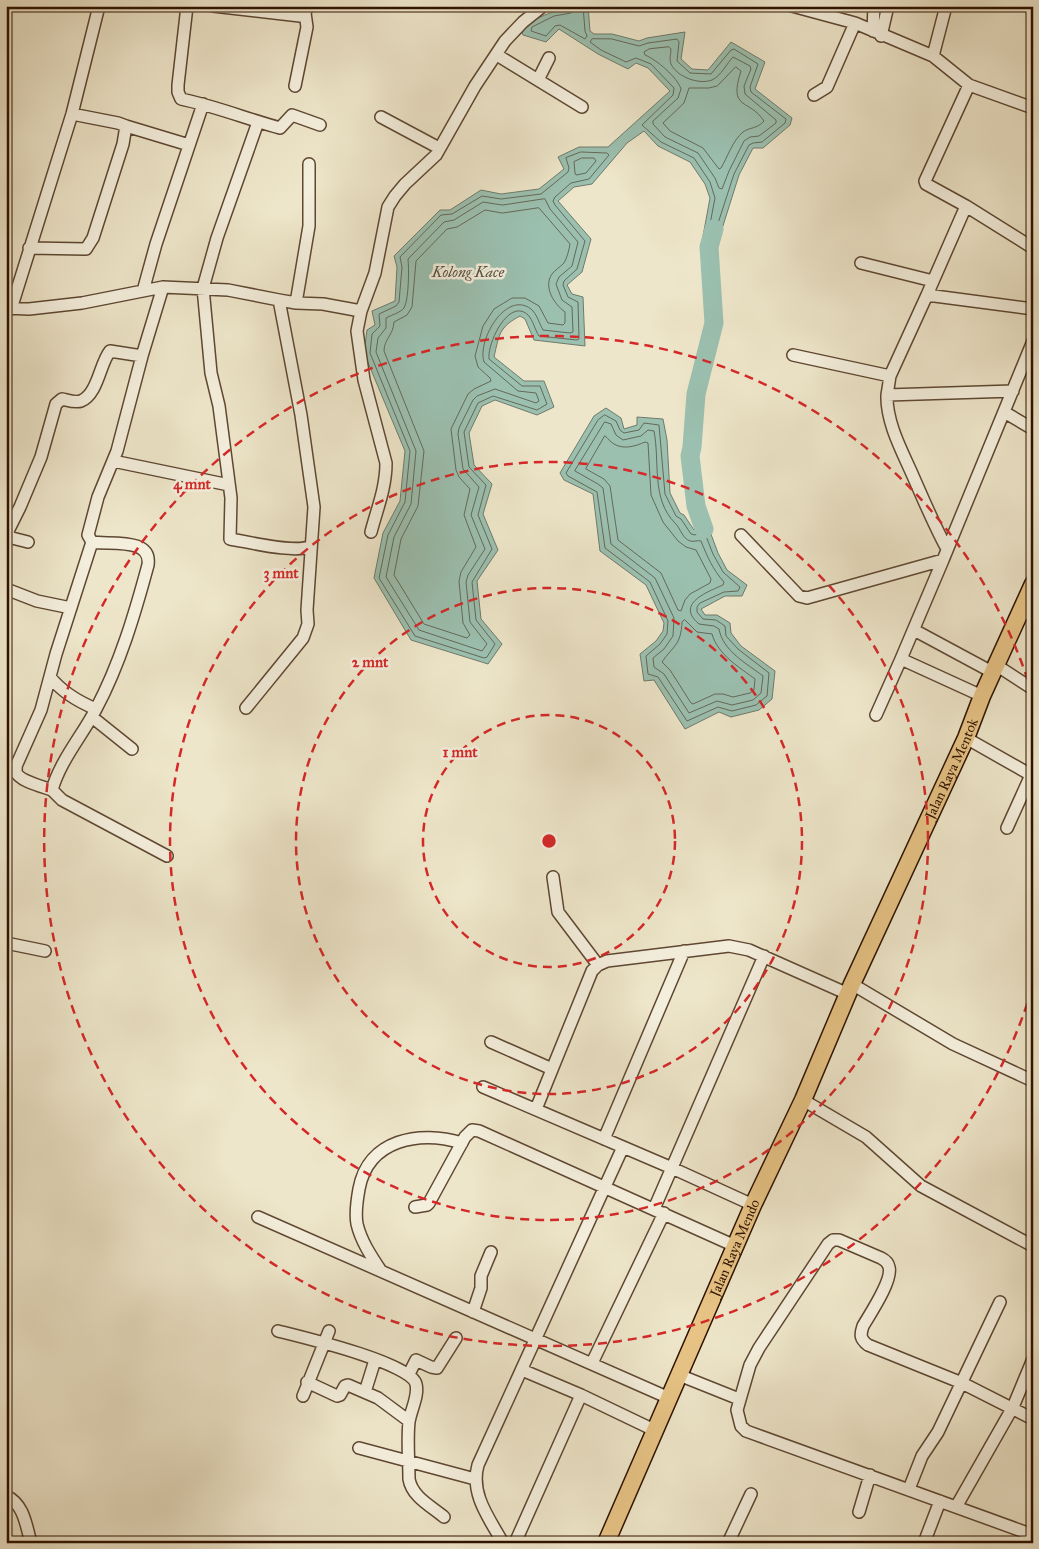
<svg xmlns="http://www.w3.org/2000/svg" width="1039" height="1549" viewBox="0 0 1039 1549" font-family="'IM FELL Great Primer',serif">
<rect width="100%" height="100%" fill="#eee6ca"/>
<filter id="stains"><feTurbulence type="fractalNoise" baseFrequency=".004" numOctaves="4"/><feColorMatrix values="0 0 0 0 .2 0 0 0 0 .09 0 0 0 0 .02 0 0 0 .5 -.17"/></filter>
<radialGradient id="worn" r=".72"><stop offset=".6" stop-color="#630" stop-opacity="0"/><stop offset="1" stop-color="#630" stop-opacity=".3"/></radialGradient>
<path fill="#9bc0b0" stroke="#6f7a6a" d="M588,6L590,31L594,34H612L639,41L647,38L685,32L681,59L692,69L708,70L731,42L765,62L755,89L792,118L790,125L763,148H753L739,175L715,251L701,256V247L710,198L705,184L690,162L658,146L644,131L627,143L592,184L574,187L558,201L591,239L582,272L567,285L572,294L583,297L585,346L534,340L525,319L520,316C499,327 499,335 494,357L524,381H544L554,407L537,415L495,400L482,406L469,433L474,465L492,484L483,514L498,550L477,581L481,619L502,644L488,664L411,640L374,578L383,533L400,501L405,451L364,353L367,330L375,325L372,311L395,301L397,267L394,256L440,210H450L481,190L501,194L539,189L564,169L558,157L579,147H608L670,91L648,68L636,63L628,69L598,54L559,29L546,42L523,35L521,29C541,13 563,8 588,6Z
M606,408L621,418L624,429L637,425V417L663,419L667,440L670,493L680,513L684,515L694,530L698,527L690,511L699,502L718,553L727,570L747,585L742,596H725L701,609L705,615H717L730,623L731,633L741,646L775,671L772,699L759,710L731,717L719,712L685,729L654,680L644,681L640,654L656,641L663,631L664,623L646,585L600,551L593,494L564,480L560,473L594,416Z"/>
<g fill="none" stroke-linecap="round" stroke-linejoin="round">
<path stroke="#646958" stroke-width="1" d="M575,6L574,10L571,13L554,16L532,27L531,31L546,36L555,26L560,25L585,39L587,36L585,31L583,6
M612,39L639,46L648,43L677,39L679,42L677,61L690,73L711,74L731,50L734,49L758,64L750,87L751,92L786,119L785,123L762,142L753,143L749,145L734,174L710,248H707L706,245L715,198L710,182L694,158L661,142L642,125L673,95L674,88L651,64L636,58L626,62L601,50L590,42L592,39Z
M669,47L671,49C671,54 669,59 671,64C677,77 699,85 712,80C721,76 727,63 733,57L750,66L751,69L744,86L745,94L776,120V123L759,136L750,137L744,141L729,171L722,189L719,188L715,178L698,153L665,137L653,124V121L678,98L681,89C677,77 657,60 645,55L644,52L649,49Z
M736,67L741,71C728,111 749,98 764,121C757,129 750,127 743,132C733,140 727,158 721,168L719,169L703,148L670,131L663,123L684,103L689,88H709L717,86Z
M581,152L607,153L609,155L589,179L571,183L555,197L553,201L555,205L585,241L577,269L564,281L563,285L568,297L578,302L579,339L577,340L539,336C535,330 533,320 528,315C509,297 487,343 489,359L522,386H540L547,404L537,410L493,396L478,403L464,432L469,467L486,485L478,515L492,549L472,582L476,620L495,644L487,657L484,658L415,636L379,578L388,535L405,502L410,451L370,353L372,334L380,326L379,314L396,306L399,302L402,267L400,257L441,215L452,214L482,196L501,199L541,194L568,172L569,168L566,158Z
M582,158H594L596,161L586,173L576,175L575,173L574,162Z
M545,199L550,209L578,242L572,266L559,277L556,284L562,300L572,307L573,332L570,333L543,330C539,323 537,314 531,309C506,290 477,340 484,362L518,391L536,393L539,401L536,403L495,389L477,396L473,400L459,428L458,434L463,469L479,487L471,515L485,549L468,575L466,582L470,622L487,644L482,651L419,630L386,577L394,537L411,504L416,451L376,352L378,338L386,328V318C391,315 400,313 404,308C409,299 409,269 408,259L444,222L454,220L483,202L502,205Z
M539,208L570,244C569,250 567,258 564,263C560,267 555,270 552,274C543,287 554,304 565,312V323L563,325L548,323L539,306L525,298H512L494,309L483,326L475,356L478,367L490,378L491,381L474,389L468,394L451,429L456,470L459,477L470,489L464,515L476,547L461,572L459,581L463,623L470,635L467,638L424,624L394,575L401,539L418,506L424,451L384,351C384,339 393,336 394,322L407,315L412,307L416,261L447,229L457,227L485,210L502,213Z
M605,415L616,421L620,430L624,433L639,430L644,423L659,425L665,494L676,516L681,519L691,534L695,535L702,530L704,531L713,554L723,572L740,587L738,591L724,592L700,603L697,607V612L703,619L716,620L725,626L726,636L738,649L769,673L767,696L756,705L732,711L718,707L687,721L658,677L648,674L646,656L660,644L667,634L668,621L650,582L605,548L597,492L568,476L566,473L598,420Z
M605,422L611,424L616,435L623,440L641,436L648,430L654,431C660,462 651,499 675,523C681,529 682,538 690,541C694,542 698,540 701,541C707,556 713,570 724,582L723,585C707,592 675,604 699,624L714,626L719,629C723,651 746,663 763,676L761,693L753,700L732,705L717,701L689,713L664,674L654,667L653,658L664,649L673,636L674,618L655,578L611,544L603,488L598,484L575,471Z
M605,436C608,438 610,442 614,444C624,450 636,446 645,442L648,443L651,495L663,522L678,541L686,547L696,550L711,579L710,583L690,594L685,600L681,611L678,610L661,573L618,540L610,486L604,479L586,469Z
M685,620L697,632L712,634C718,655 739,667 755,679L754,690L750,693L733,697L723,694H715L693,704L691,703L670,670L662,662C674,645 681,645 682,622Z"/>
<path stroke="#9bc0b0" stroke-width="19" d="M704,529L696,506L690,456L692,447L696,394L714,323L709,247L714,229"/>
<defs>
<path id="minor" d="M187,6L178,85V92L181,99C215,106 247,119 280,128L292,115L320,125
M213,6L300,16L305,13
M792,6L855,23L933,56L969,85L1033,108
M873,31L874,6
M881,36L888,6
M497,55L582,107
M933,56L946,6
M538,80L549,58
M295,86L307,27L305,13L307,8
M814,95L827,87L855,23
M381,117L439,148
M258,122L217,238L203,288L211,373L219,406L231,498L230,539C249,542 296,554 311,546
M126,126L189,145
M966,206L926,184L925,181L969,85
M29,248L86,249L93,238L123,144L126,126L118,123L72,114
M861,263L933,281
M163,287L142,356L117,451L98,497L88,535L92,542C110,545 152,537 148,565C135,613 120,664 96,709C82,736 60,761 52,790L62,800L167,856
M143,291L156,244L203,104
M927,295L966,206L1033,248
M296,303L309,226V164
M6,308L29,309L82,303L163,287L228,290L279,300L296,303L323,304L361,311
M11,309L72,114L99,6
M793,355L890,376
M1013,391L887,395L890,376L927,295L1033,309
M887,395C886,422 902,451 913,476C924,501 934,525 947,549
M1004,412L1033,429
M113,461L229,485
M371,532C377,509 386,488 386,463L364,380L357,331L361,311L375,273L388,207L395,196L405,184L436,155L475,86L505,41L523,22L543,6
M6,533L12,538L28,542
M7,533L20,507L41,457L56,404L62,399C67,400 75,403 81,401C98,394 100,363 110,351L142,356
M741,535L799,596L807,598L943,560L1033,341
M6,589L37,601L71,608
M1020,612L1033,615
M914,630L992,672
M901,659L982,696
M996,665L1033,689
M50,677C62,692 79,702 96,709
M246,708L303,638L308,624L307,610L314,507L301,415L279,300
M876,715L901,659L943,560
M92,717L132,749
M966,738L1033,776
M52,790C44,787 19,781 16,772C16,771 16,765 17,764L41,710L56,654L92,542
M1007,828L1031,775
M553,877L558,912L598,965
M6,943L45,951
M852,984L953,1044L1033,1081
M491,1042L552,1069
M483,1087L672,1168L753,1205
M803,1100L866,1137L921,1186L1033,1246
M536,1109L592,971L598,965L607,961L729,946L749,950L848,994
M604,1139L684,951
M415,1207L427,1205L429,1203L465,1137L472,1130L479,1131L735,1246
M654,1209L764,956
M258,1217L669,1398
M381,1271C371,1256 361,1241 357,1224C355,1213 357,1200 359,1189C368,1139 420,1130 462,1143
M473,1312L481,1288V1276L491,1252
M278,1331C302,1337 411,1363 416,1384C419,1396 411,1409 409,1422C407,1440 409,1460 409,1479C412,1497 431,1506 444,1517
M592,1363L664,1213
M522,1370L581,1395L654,1430
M409,1374L416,1360L431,1367L437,1368L456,1338
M679,1375L739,1399
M307,1382L337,1396L340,1395L345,1386L348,1385L378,1398L409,1421
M365,1392L375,1360
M303,1396L329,1331
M1033,1419L962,1383L868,1345C860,1339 860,1335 863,1326C870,1314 893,1280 889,1267C888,1262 885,1260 881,1258L839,1240H833L828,1244L759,1348L750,1365L737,1410L741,1426L746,1431L1033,1535
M359,1448L475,1479
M909,1489L922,1456L938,1432L1000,1302
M6,1496C24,1504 26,1525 31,1543
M956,1507L1013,1407L1033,1359
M859,1512L870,1475
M503,1543C489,1518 470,1494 478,1465L623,1147
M515,1543L581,1395
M728,1543L751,1494
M924,1543L940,1501"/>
<g id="highway">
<path id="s1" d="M606,1543L753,1205L803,1100L852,984L966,738L982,696L1033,584"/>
</g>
</defs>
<use href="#minor" stroke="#5e4732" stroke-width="14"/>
<use href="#highway" stroke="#2e1200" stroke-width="19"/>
<use href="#minor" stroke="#f4efdd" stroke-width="11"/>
<use href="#highway" stroke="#e7c385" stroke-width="16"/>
</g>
<g fill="none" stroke="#d62828" stroke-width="2.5" stroke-dasharray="9 6">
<circle cx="549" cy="841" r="126"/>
<circle cx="549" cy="841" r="253"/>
<circle cx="549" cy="841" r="379"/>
<path d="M1032 989A505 505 0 1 1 1032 693"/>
</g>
<g text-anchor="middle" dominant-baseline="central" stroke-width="5" stroke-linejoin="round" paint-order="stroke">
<g font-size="14" fill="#2e1200" stroke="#f4efdd">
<text stroke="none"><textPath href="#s1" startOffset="848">Jalan Raya Mentok</textPath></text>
<text stroke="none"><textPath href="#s1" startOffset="322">Jalan Raya Mendo</textPath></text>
</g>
<g font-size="15" font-style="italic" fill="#544f3e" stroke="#f4efdd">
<text x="468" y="272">Kolong Kace</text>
</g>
</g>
<circle cx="549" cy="841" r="8" fill="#d62828" stroke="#f4efdd" stroke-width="2.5"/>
<g font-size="15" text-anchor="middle" font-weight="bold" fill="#d62828" stroke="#f4efdd" stroke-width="5" stroke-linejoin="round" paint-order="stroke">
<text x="192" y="489">4 mnt</text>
<text x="281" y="578">3 mnt</text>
<text x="370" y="667">2 mnt</text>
<text x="460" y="757">1 mnt</text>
</g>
<rect width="1039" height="1549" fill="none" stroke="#eee6ca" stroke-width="25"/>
<rect x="8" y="8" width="1024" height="1534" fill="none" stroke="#2e1200" stroke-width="2.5"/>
<rect x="12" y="12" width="1014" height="1524" fill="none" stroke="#2e1200"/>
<rect width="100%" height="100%" filter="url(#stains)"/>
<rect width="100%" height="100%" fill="url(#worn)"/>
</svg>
